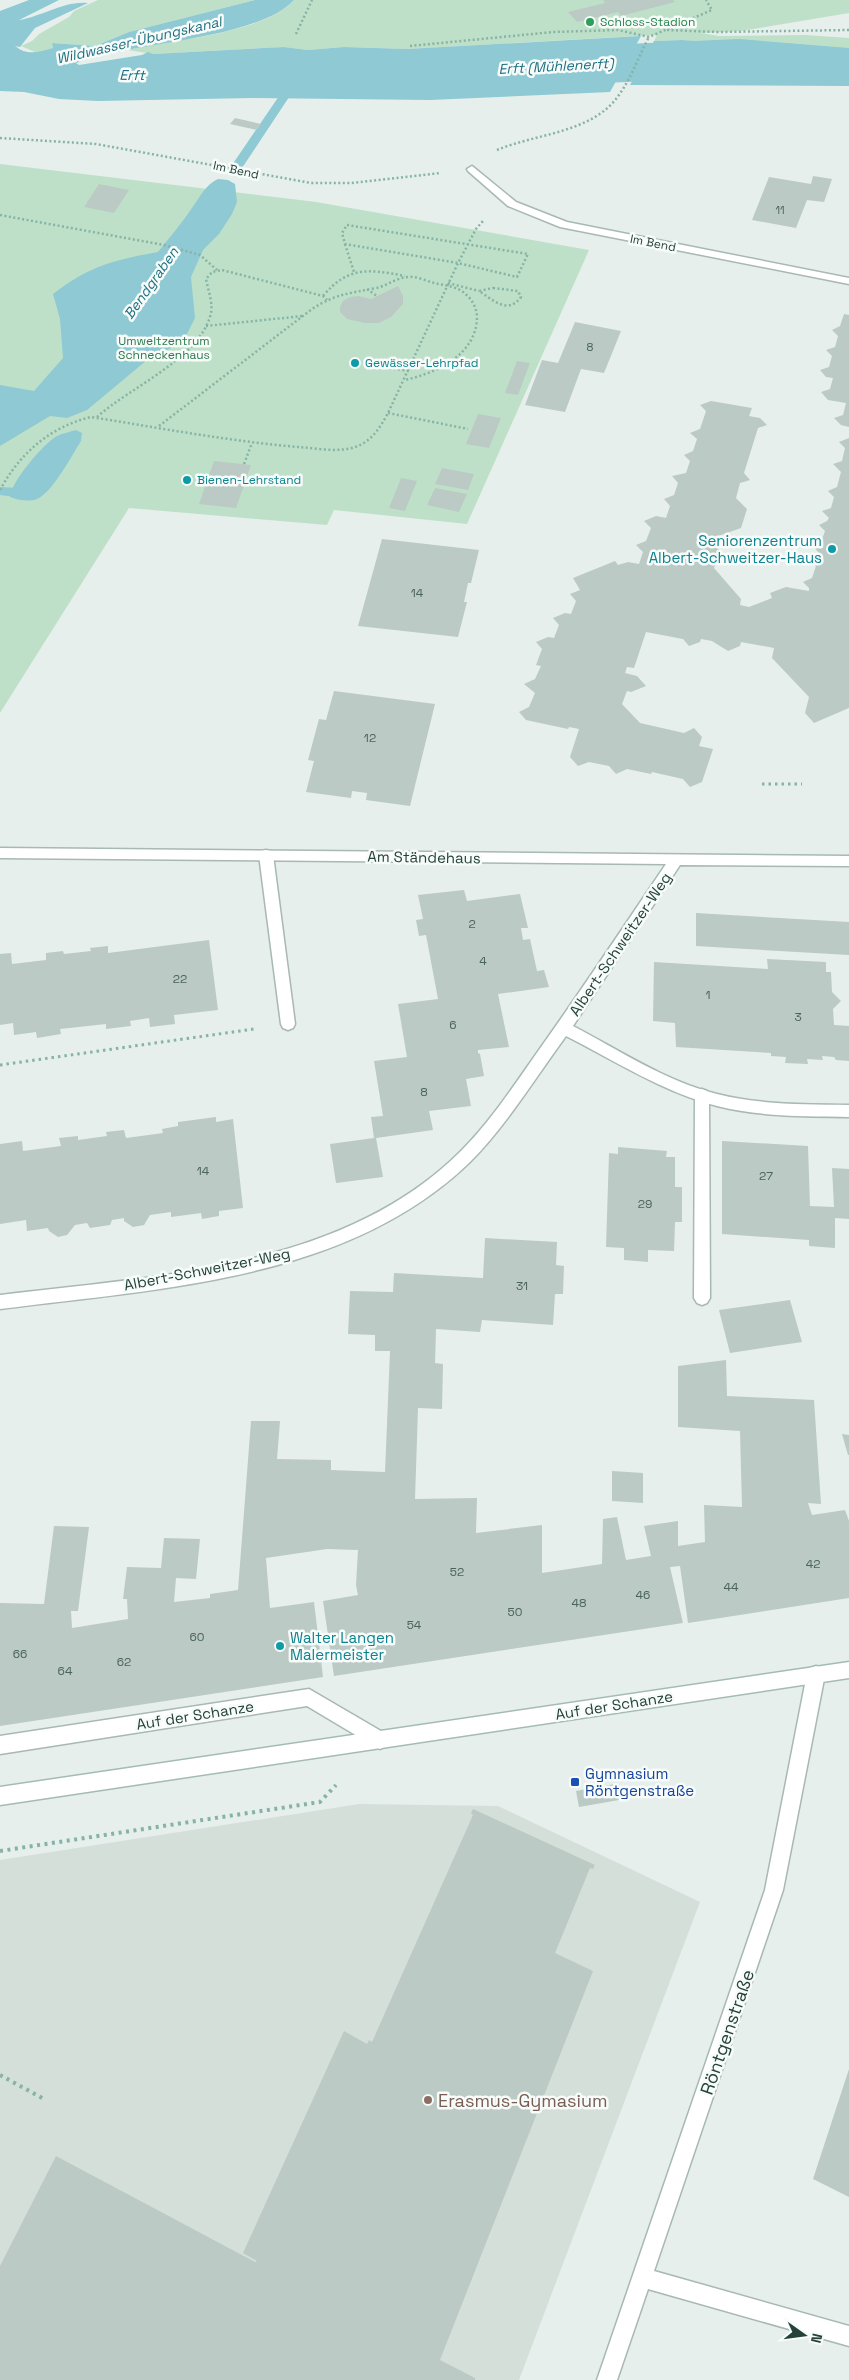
<svg xmlns="http://www.w3.org/2000/svg" width="849" height="2380" viewBox="0 0 849 2380" font-family="'Space Grotesk',sans-serif">
<rect width="100%" height="100%" fill="#e6efeb"/>
<path fill="#d4dfda" d="M359,1804L498,1806L700,1902L519,2380H0V1860Z"/>
<path fill="#bfe0c8" d="M98,0H255L129,32L95,46L52,43L53,48L37,53L21,46L32,41L39,34L69,17L74,11Z
M294,0H849V13L741,31L701,33L719,36L805,35L849,38V50L682,40L654,41L657,35L407,49L344,47L308,50L284,47L153,54L128,50C173,39 263,34 294,0Z
M0,164L316,202L589,250L467,524L334,510L327,525L129,508L0,713Z"/>
<path fill="#8ec9d4" d="M29,0H59L19,20C40,17 66,0 88,3L35,28L20,47L15,46C27,56 39,52 53,48L52,43L95,46L129,32L255,0H294C257,40 131,42 76,63L79,65L142,55L148,52L153,54L284,47L308,50L344,47L407,49L641,36L610,92L430,100L251,98L98,101L59,99L24,92L0,91V11Z
M682,40L849,50V86L630,85L654,41Z
M218,179L228,180L235,184L237,202L232,214L219,234L203,250L191,277L195,318L183,342L147,360L87,410L67,418L50,416L0,446V385L34,391L63,358L60,319L53,294C89,266 114,260 158,252C169,238 182,223 192,208C200,197 205,185 218,179Z
M76,430L82,433L81,441C72,455 52,493 37,499C29,502 17,500 10,497C11,482 43,444 57,436C63,433 70,432 76,430Z"/>
<g fill="none" stroke-linecap="round" stroke-linejoin="round">
<path fill="#8ec9d4" fill-rule="evenodd" d="M294,79L299,82L244,165L242,167H234L232,165L290,80Z
M30,484L36,488C28,499 12,497 0,495V487L19,488Z"/>
<path fill="#8ec9d4" fill-rule="evenodd" d="M739,39L849,48V86L739,77L494,88L472,82L463,69L472,56L494,50Z"/>
</g>
<path fill="#bbcac4" d="M603,0H673L675,2L621,16L618,12L577,22L568,12L605,3Z
M235,118L261,124L257,130L230,124Z
M813,176L832,179L824,202L807,200L796,228L752,220L769,177L811,184Z
M99,184L129,190L114,213L84,207Z
M398,286L403,296V304L391,317L379,323H365L347,319L340,312V307L343,301L350,297L359,296L371,299Z
M844,314L849,315V427L841,425L834,418L843,415L846,403L828,400L821,392L830,389L833,378L826,377L820,370L829,367L832,356L826,350L835,347L838,336L832,330L840,326Z
M575,322L621,331L604,373L581,369L565,412L525,405L542,360L558,363Z
M517,361L530,363L518,395L505,393Z
M711,401L752,408L749,416L760,418L767,425L758,428L744,473L750,480L740,483L736,498L747,509L741,528L710,539L720,550L714,568L741,599L740,605L749,607L772,598L770,593L786,587L809,591V588L803,582L812,578L816,566L809,560L818,556L819,553L813,546L821,542L825,531L819,525L827,521L829,518L822,511L831,508L834,497L828,491L837,487L841,472L833,464L842,461L845,448L839,442L849,438V708L814,723L805,713L809,697L772,658L774,648L741,642L740,646L728,651L712,641L701,639L700,642L689,646L683,639L646,632L634,668L627,667L625,673L637,676L646,686L631,692L627,691L622,704L640,723L684,733L694,728L702,737L699,746L713,749L702,782L690,787L683,779L652,772L651,774L627,769L616,774L609,766L589,762L578,766L570,757L579,729L569,727L568,729L526,720L519,712L529,707L535,693L524,684L535,679L541,666L536,665L542,649L536,642L548,637L554,638L559,625L553,618L565,613L571,614L576,601L570,594L580,590L573,578L615,561L618,565L628,562L639,564L643,552L636,545L646,541L651,528L644,521L656,516L666,518L670,506L664,499L674,495L678,483L672,476L686,473L690,461L684,455L693,451L697,439L690,433L700,429L706,411L700,405Z
M478,414L501,418L489,448L466,444Z
M214,461L251,465L236,508L199,504Z
M442,468L474,474L468,490L435,484Z
M401,478L417,481L405,511L389,508Z
M435,488L467,494L459,512L427,505Z
M382,539L479,550L471,583H468L464,602H467L458,637L358,626Z
M334,691L435,704L410,806L366,800L367,793L352,791L351,798L306,792L314,761L308,760L319,719L326,720Z
M464,890L467,901L520,894L528,928H521L523,940L530,939L537,971L544,970L549,987L498,994L509,1047L478,1050V1053L480,1054L484,1076L466,1079L471,1106L429,1111L433,1130L376,1138L383,1177L336,1183L330,1144L374,1138L371,1117L383,1116L374,1061L407,1057L398,1004L438,999L426,935L419,936L416,920L423,919L418,895Z
M696,913L849,922V955L696,946Z
M209,940L218,1010L174,1015L175,1024L150,1027L149,1018L130,1021L131,1026L106,1029V1024L60,1029L61,1034L37,1038L36,1032L14,1035L13,1023L0,1025V954L11,953L12,964L46,960V953L63,951L64,954L91,951L90,948L108,946V953Z
M767,959L826,962V972H831L832,992L841,1001L833,1009L834,1025L849,1026V1061L836,1060L834,1057L822,1056L823,1060L807,1059L808,1064L785,1063L786,1057L771,1056V1053L676,1047L675,1023L653,1021L654,962L768,969Z
M216,1117V1122L233,1119L243,1208L219,1211V1216L202,1219L201,1213L171,1217V1212L150,1215L144,1225L133,1227L124,1221V1218L112,1220L110,1225L90,1228L87,1223L75,1225L67,1235L58,1237L49,1231L48,1228L27,1231L26,1220L0,1224V1144L22,1141L23,1151L61,1146L59,1138L78,1136V1140L107,1136L106,1132L124,1130L126,1138L163,1133L162,1129L178,1126V1122Z
M722,1141L808,1146L810,1206L834,1207L832,1168L849,1169V1219L835,1218V1248L809,1246V1240L722,1234Z
M618,1147L667,1151L666,1157H675V1187H682V1222H675L674,1251L648,1250V1262L624,1260V1248L606,1247L609,1153L618,1154Z
M485,1238L557,1242L556,1265L564,1266L563,1294H555L553,1325L482,1320L480,1332L436,1329L435,1363L443,1364L442,1409L418,1408L415,1499L477,1498L476,1533L542,1525V1573L602,1564L603,1519L617,1517L626,1560L651,1556L644,1526L678,1521V1546L705,1542L704,1505L742,1507L740,1431L678,1427V1366L726,1360L727,1396L814,1400L821,1504L808,1503L812,1515L845,1510L849,1521V1598L688,1623L680,1566L670,1567L683,1623L334,1676L323,1601L358,1595L356,1585L358,1550L327,1549L266,1558L270,1608L314,1602L323,1677L0,1726V1603L44,1604L54,1526L89,1527L78,1611H71L72,1628L128,1619L127,1599H123L127,1567L161,1568L164,1538L200,1539L196,1579L176,1578L174,1602L210,1598V1594L238,1590L251,1421H280L277,1459L331,1460V1470L385,1472L390,1351H375V1335L348,1334L350,1291L393,1292L394,1273L483,1278Z
M790,1300L802,1342L730,1353L719,1310Z
M842,1434L849,1435V1455H848Z
M612,1471L643,1473V1503L612,1501Z
M615,1784L619,1800L579,1807L576,1791Z
M473,1809L595,1865L593,1869L590,1868L555,1953L593,1971L440,2360L475,2378V2380H0V2266L56,2156L255,2262L257,2261L243,2253L344,2031L367,2044L369,2040L372,2042L473,1815L471,1813Z
M849,2069V2197L813,2179Z"/>
<g fill="none" stroke-linecap="round" stroke-linejoin="round">
<defs>
<path id="lane" d="M266,850L271,851L273,855L295,1024L293,1028L288,1030L283,1028L281,1024L259,855L261,851Z
M702,1089L707,1091L709,1095L710,1298L707,1303L702,1305L697,1303L694,1298L695,1095L697,1091Z"/>
<path id="street" d="M472,166L516,202L567,222L849,278V284L560,227L508,206L468,171L467,169Z
M0,848L849,856V866L680,865L573,1026C619,1050 665,1081 717,1094C760,1105 805,1104 849,1105V1117C805,1116 760,1117 717,1106C663,1092 615,1061 566,1036C535,1078 507,1125 470,1162C347,1281 161,1288 0,1309V1295C156,1276 343,1269 461,1151C489,1123 511,1090 534,1057C579,994 622,929 666,864L0,858Z
M816,1666L822,1668L825,1674L783,1890L654,2271L849,2326V2346L648,2289L617,2380H597L765,1890L807,1674L810,1668Z
M309,1689L386,1734L389,1740L386,1746L380,1749L374,1746L307,1706L0,1754V1736Z"/>
<path id="secondary" d="M849,1662V1678L0,1805V1787Z"/>
</defs>
<use href="#lane" stroke="#a8b8b2" stroke-width="3"/>
<use href="#street" stroke="#a8b8b2" stroke-width="3"/>
<use href="#secondary" stroke="#a4bbb3" stroke-width="3"/>
<path stroke="#86b3a5" stroke-width="2.5" stroke-dasharray="2 2.5" stroke-linecap="butt" d="M667,30L718,32L849,30
M296,34L312,0
M410,46L553,32L618,30L649,37L712,10L706,0
M0,138L96,144L311,183H352L440,173
M497,150C535,134 589,133 616,99C631,80 638,57 649,37
M0,215L164,245L200,255L217,270
M347,225L528,254L517,277L458,263L345,244L342,233Z
M345,244L354,272
M448,283L479,291
M493,288L518,291L521,297C508,315 493,300 479,291Z
M367,289L377,296
M323,296C348,266 369,269 405,276
M206,326L303,316
M367,364L409,371
M388,413L468,429
M97,417C130,387 201,358 211,313C213,302 208,290 206,279L212,272L222,270L323,296L327,300
M159,426L312,309C335,294 351,293 376,288C387,286 397,277 409,277C417,276 426,281 434,283C443,285 452,286 460,290C470,296 477,306 477,318C476,355 436,373 405,380
M244,464L252,443
M0,490C20,453 50,427 91,417C160,428 228,441 298,447C316,448 337,453 355,447C371,442 380,428 388,413L458,263L476,229L483,221"/>
<path stroke="#86b3a5" stroke-width="3" stroke-dasharray="2.5 4" stroke-linecap="butt" d="M762,784H802
M0,1065L254,1029"/>
<path stroke="#86b3a5" stroke-width="4" stroke-dasharray="3 4.5" stroke-linecap="butt" d="M0,1851L320,1802L336,1785
M0,2075L44,2099"/>
<use href="#lane" fill="#fff" fill-rule="evenodd"/>
<use href="#street" fill="#fff" fill-rule="evenodd"/>
<use href="#secondary" fill="#fff" fill-rule="evenodd"/>
</g>
<circle fill="#2e9e5b" stroke="#f7fbf9" stroke-width="2" cx="590" cy="22" r="5"/>
<g fill="#0f9aa8" stroke="#f7fbf9" stroke-width="2">
<circle cx="355" cy="363" r="5"/>
<circle cx="187" cy="480" r="5"/>
<circle cx="832" cy="549" r="5"/>
<circle cx="280" cy="1646" r="5"/>
</g>
<rect fill="#1a4fb4" stroke="#f7fbf9" stroke-width="2" x="570" y="1777" width="10" height="10" rx="2.5"/>
<circle fill="#8d6e63" stroke="#f7fbf9" stroke-width="2" cx="428" cy="2100" r="5"/>
<g text-anchor="middle" dominant-baseline="central" stroke-width="5" stroke-linejoin="round" paint-order="stroke">
<g font-size="11" fill="#4a645c">
<text x="780" y="210">11</text>
<text x="590" y="347">8</text>
</g>
<g font-size="12" fill="#27864d" stroke="#f7fbf9" text-anchor="start">
<text x="600" y="22">Schloss-Stadion</text>
</g>
<g font-size="12" fill="#24423a" stroke="#f7fbf9">
<text transform="translate(236 170) rotate(12)">Im Bend</text>
<text transform="translate(653 243) rotate(11)">Im Bend</text>
</g>
<g font-size="12" fill="#2d7a4b" stroke="#f7fbf9">
<text x="164" y="341">Umweltzentrum<tspan x="164" dy="14">Schneckenhaus</tspan></text>
</g>
<g font-size="12" fill="#0d838f" stroke="#f7fbf9" text-anchor="start">
<text x="365" y="363">Gewässer-Lehrpfad</text>
<text x="197" y="480">Bienen-Lehrstand</text>
</g>
<g font-size="12" fill="#4a645c">
<text x="417" y="593">14</text>
<text x="370" y="738">12</text>
<text x="472" y="924">2</text>
<text x="483" y="961">4</text>
<text x="180" y="979">22</text>
<text x="708" y="995">1</text>
<text x="798" y="1017">3</text>
<text x="453" y="1025">6</text>
<text x="424" y="1092">8</text>
<text x="203" y="1171">14</text>
<text x="766" y="1176">27</text>
<text x="645" y="1204">29</text>
<text x="522" y="1286">31</text>
<text x="813" y="1564">42</text>
<text x="457" y="1572">52</text>
<text x="731" y="1587">44</text>
<text x="643" y="1595">46</text>
<text x="579" y="1603">48</text>
<text x="515" y="1612">50</text>
<text x="414" y="1625">54</text>
<text x="197" y="1637">60</text>
<text x="20" y="1654">66</text>
<text x="124" y="1662">62</text>
<text x="65" y="1671">64</text>
</g>
<g font-size="14" font-style="italic" fill="#1c6f80" stroke="#f7fbf9">
<text transform="translate(139 40) rotate(-13)">Wildwasser-Übungskanal</text>
<text transform="translate(556 66) rotate(-3)">Erft (Mühlenerft)</text>
<text transform="translate(132 75) rotate(1)">Erft</text>
<text transform="translate(151 283) rotate(-55)">Bendgraben</text>
</g>
<g font-size="15" fill="#0d838f" stroke="#f7fbf9" text-anchor="end">
<text x="822" y="540">Seniorenzentrum<tspan x="822" dy="17">Albert-Schweitzer-Haus</tspan></text>
<text x="290" y="1637" text-anchor="start">Walter Langen<tspan x="290" dy="17">Malermeister</tspan></text>
</g>
<g font-size="15" fill="#24423a" stroke="#f7fbf9">
<text transform="translate(424 857) rotate(1)">Am Ständehaus</text>
<text transform="translate(620 944) rotate(-56)">Albert-Schweitzer-Weg</text>
<text transform="translate(207 1269) rotate(-11)">Albert-Schweitzer-Weg</text>
<text transform="translate(614 1705) rotate(-9)">Auf der Schanze</text>
<text transform="translate(195 1715) rotate(-9)">Auf der Schanze</text>
</g>
<g font-size="15" fill="#164399" stroke="#f7fbf9" text-anchor="start">
<text x="585" y="1773">Gymnasium<tspan x="585" dy="17">Röntgenstraße</tspan></text>
</g>
<g font-size="18" fill="#24423a" stroke="#f7fbf9">
<text transform="translate(727 2032) rotate(-71)">Röntgenstraße</text>
</g>
<g font-size="18" fill="#785e54" stroke="#f7fbf9" text-anchor="start">
<text x="438" y="2100">Erasmus-Gymasium</text>
</g>
</g>
<g transform="translate(804 2335) rotate(104)" stroke="#f7fbf9" stroke-width="4" paint-order="stroke">
<path d="M0-4L9 19L0 12L-9 19Z" fill="#24423a"/>
<text y="-8" font-size="14" font-weight="bold" text-anchor="middle" fill="#24423a">N</text>
</g>
</svg>
